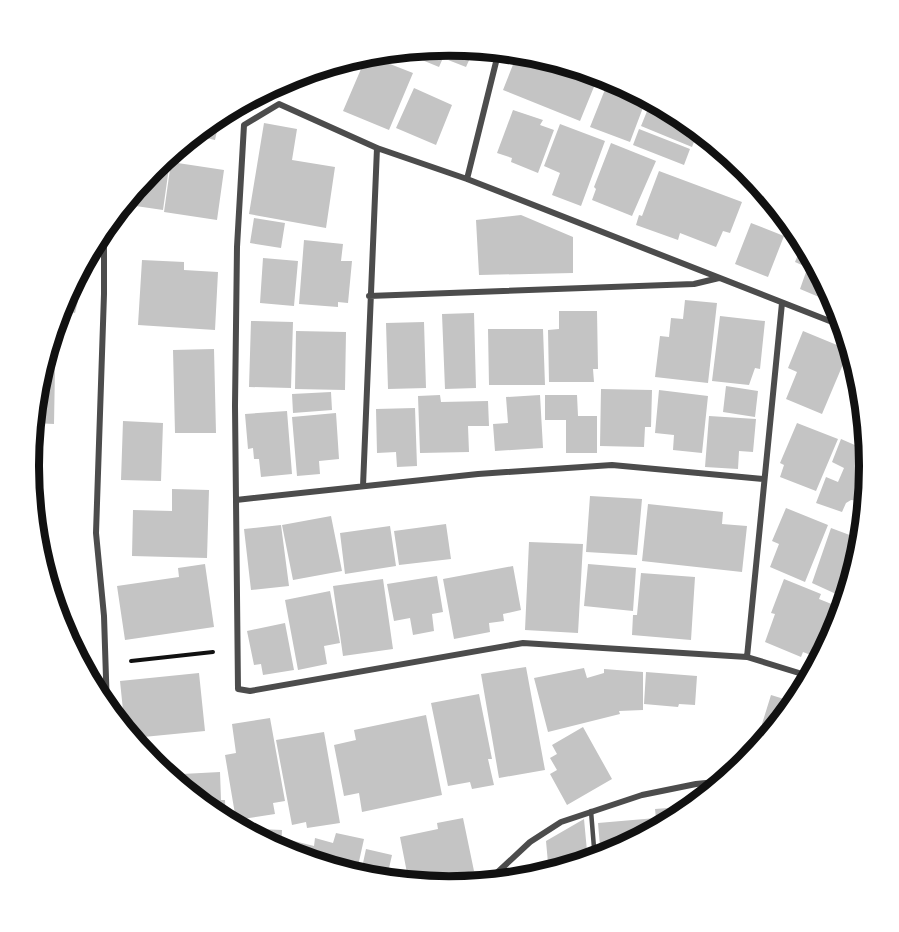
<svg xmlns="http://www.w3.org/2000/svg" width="899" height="932" viewBox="0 0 899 932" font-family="'Zilla Slab',serif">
<rect width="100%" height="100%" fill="#fff"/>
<path fill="#c4c4c4" d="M450,45L475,47L466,67L443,58L439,67L422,60L428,47Z
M424,48L420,57L400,50Z
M518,52L564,63L598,77L580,121L503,90Z
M367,55L413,73L389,130L343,111Z
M610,77L647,97L630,142L590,127Z
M414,88L452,105L436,145L396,128Z
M652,99L684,116L699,129L692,147L641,126Z
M513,110L543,120L540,125L554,130L538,173L511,162L512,158L497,153Z
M221,113L215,140L193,135L216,116Z
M264,123L297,129L292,160L335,167L326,228L249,214Z
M560,124L605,141L581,206L552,195L560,173L544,166Z
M639,129L690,149L684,165L633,145Z
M702,131L729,153V154L698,141Z
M611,143L656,161L632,216L592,200L596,189L594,187Z
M171,153L163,210L122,204L152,168Z
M171,162L224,170L217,220L164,212Z
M745,167L747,169L767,192L739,181Z
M659,171L742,202L730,233L723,231L716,247L680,233L678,240L636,225L639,215L642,216Z
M521,215L573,237V273L479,275L476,220Z
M254,218L285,223L281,248L250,243Z
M751,223L784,236L768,277L735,264Z
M304,240L343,244L341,261H352L348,303L338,302V307L299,304Z
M804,240L829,287L838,305L800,289L806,272L804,266L795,262Z
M263,258L298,261L294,306L260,303Z
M142,260L184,262V270L218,272L215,330L138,325Z
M75,279L83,281L75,313L59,309Z
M685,300L717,303L708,383L655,377L660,336L669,337L671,318L683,319Z
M559,311H597L598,369H593L594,382H549L548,330L559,329Z
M474,313L476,388L445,389L442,314Z
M720,316L765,321L760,369L755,368L749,385L712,381Z
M251,321L293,322L291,388L249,387Z
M424,322L426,388L388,389L386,323Z
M488,329H543L545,385H489Z
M296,331L346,332L345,390L295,389Z
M803,331L849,350L822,414L786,399L797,372L788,368Z
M214,349L216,433H175L173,350Z
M41,368H55L54,424L33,423L37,384Z
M726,386L758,391L755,417L723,412Z
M601,389L652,390L651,427H645L644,447L600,446Z
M659,390L708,396L702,453L673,450L674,435L655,433Z
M331,392L332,410L293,413L292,394Z
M440,395L441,402L488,401L489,426H468L469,452L420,453L418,396Z
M540,395L543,448L495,451L493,424L508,423L506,397Z
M545,395H577L578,416H597V453H566V420H545Z
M415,408L417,466L397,467L396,452L377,453L376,409Z
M287,411L292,474L261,477L259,459H254L253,448L248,449L245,414Z
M336,413L339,459L319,461L320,474L297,476L292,417Z
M709,416L756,419L753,452L739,451L738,469L705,467Z
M123,421L163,423L161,481L121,480Z
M797,423L838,439L816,491L780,477L784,465L780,463Z
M841,439L864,449L855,468L864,472L862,501L851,500L846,503L842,512L816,503L826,477L838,482L844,468L832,462Z
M172,489L209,490L207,558L132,556L133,510L172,511Z
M41,494L54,574L45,575L37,548L31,495Z
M590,496L642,499L637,555L586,552Z
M648,504L723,512L722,524L747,526L742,572L642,561Z
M786,508L828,525L805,582L770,567L779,544L772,541Z
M331,516L342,571L293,580L282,525Z
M446,524L451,559L399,565L394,531Z
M281,525L289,586L251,590L244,529Z
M390,526L396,566L345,574L340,533Z
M831,528L863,540L847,599L812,583Z
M529,542L583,544L578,633L525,630Z
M205,564L214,627L125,640L117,586L179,577L178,568Z
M588,564L636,568L633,611L584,606Z
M513,566L521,610L503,614L504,621L489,623L490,632L454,639L443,579Z
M641,573L695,577L691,640L632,635L633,615H637Z
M437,576L443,612L432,614L434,631L413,635L410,618L394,621L387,584Z
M383,579L393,649L343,656L333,586Z
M784,579L821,594L819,599L844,609L838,627L821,659L803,652L801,657L765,642L775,614L771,613Z
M330,591L340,643L324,646L327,664L298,670L285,600Z
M285,623L294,670L263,675L261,664L254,665L247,631Z
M526,667L545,770L499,778L481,674Z
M584,668L587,678L604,673V669L643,672V710L619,711L620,714L548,732L534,678Z
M646,672L697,676L695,705L679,704L678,707L644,704Z
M199,673L205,731L133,738L131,719L124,720L120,681Z
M479,694L492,759H488L494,785L472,789L470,782L448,786L431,703Z
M771,695L797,703L776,729L762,724Z
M426,715L442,795L362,812L359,793L344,796L334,745L356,740L354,730Z
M270,718L285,801L273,803L275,814L236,820L225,755L236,753L232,724Z
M583,727L612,779L567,805L550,774L557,770L550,758L557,754L552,745Z
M324,732L340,823L307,828L306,822L292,825L276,740Z
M171,765L174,782L156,767Z
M220,772L221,800H225L226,822L183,790L182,774Z
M681,807L682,817L601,858L598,823L656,818L655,809Z
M463,818L474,871L409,883L400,837L438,829L437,823Z
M584,819L588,862L549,874L546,841Z
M238,828L282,830L281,851Z
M336,833L364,839L356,875L287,854L290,840L314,846L315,838L333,843Z
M366,849L392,855L387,877L408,883L360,877Z"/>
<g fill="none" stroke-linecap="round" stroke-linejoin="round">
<path stroke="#111" stroke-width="4" d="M131,661L213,652"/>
<path stroke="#4c4c4c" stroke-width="4.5" d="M591,811L595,860"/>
<path stroke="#4c4c4c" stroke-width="6" d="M467,179L499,50
M104,227V294L96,533L104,616L107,709
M369,296L694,284L719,278
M363,486L377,148
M236,500L478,474L612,465L763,479
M747,657L782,303
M812,677L747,657L523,643L250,691L238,689L235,406L237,247L244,125L279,104L377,148L467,179L845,327
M486,883L530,842L561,822L642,795L696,784L726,781"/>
</g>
<path d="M0 0H899V932H0ZM39 466a410 410 0 1 1 820 0a410 410 0 1 1-820 0Z" fill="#fff" fill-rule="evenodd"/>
<path fill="none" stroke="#111" stroke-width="8" d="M39 466a410 410 0 1 1 820 0a410 410 0 1 1-820 0Z"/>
</svg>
